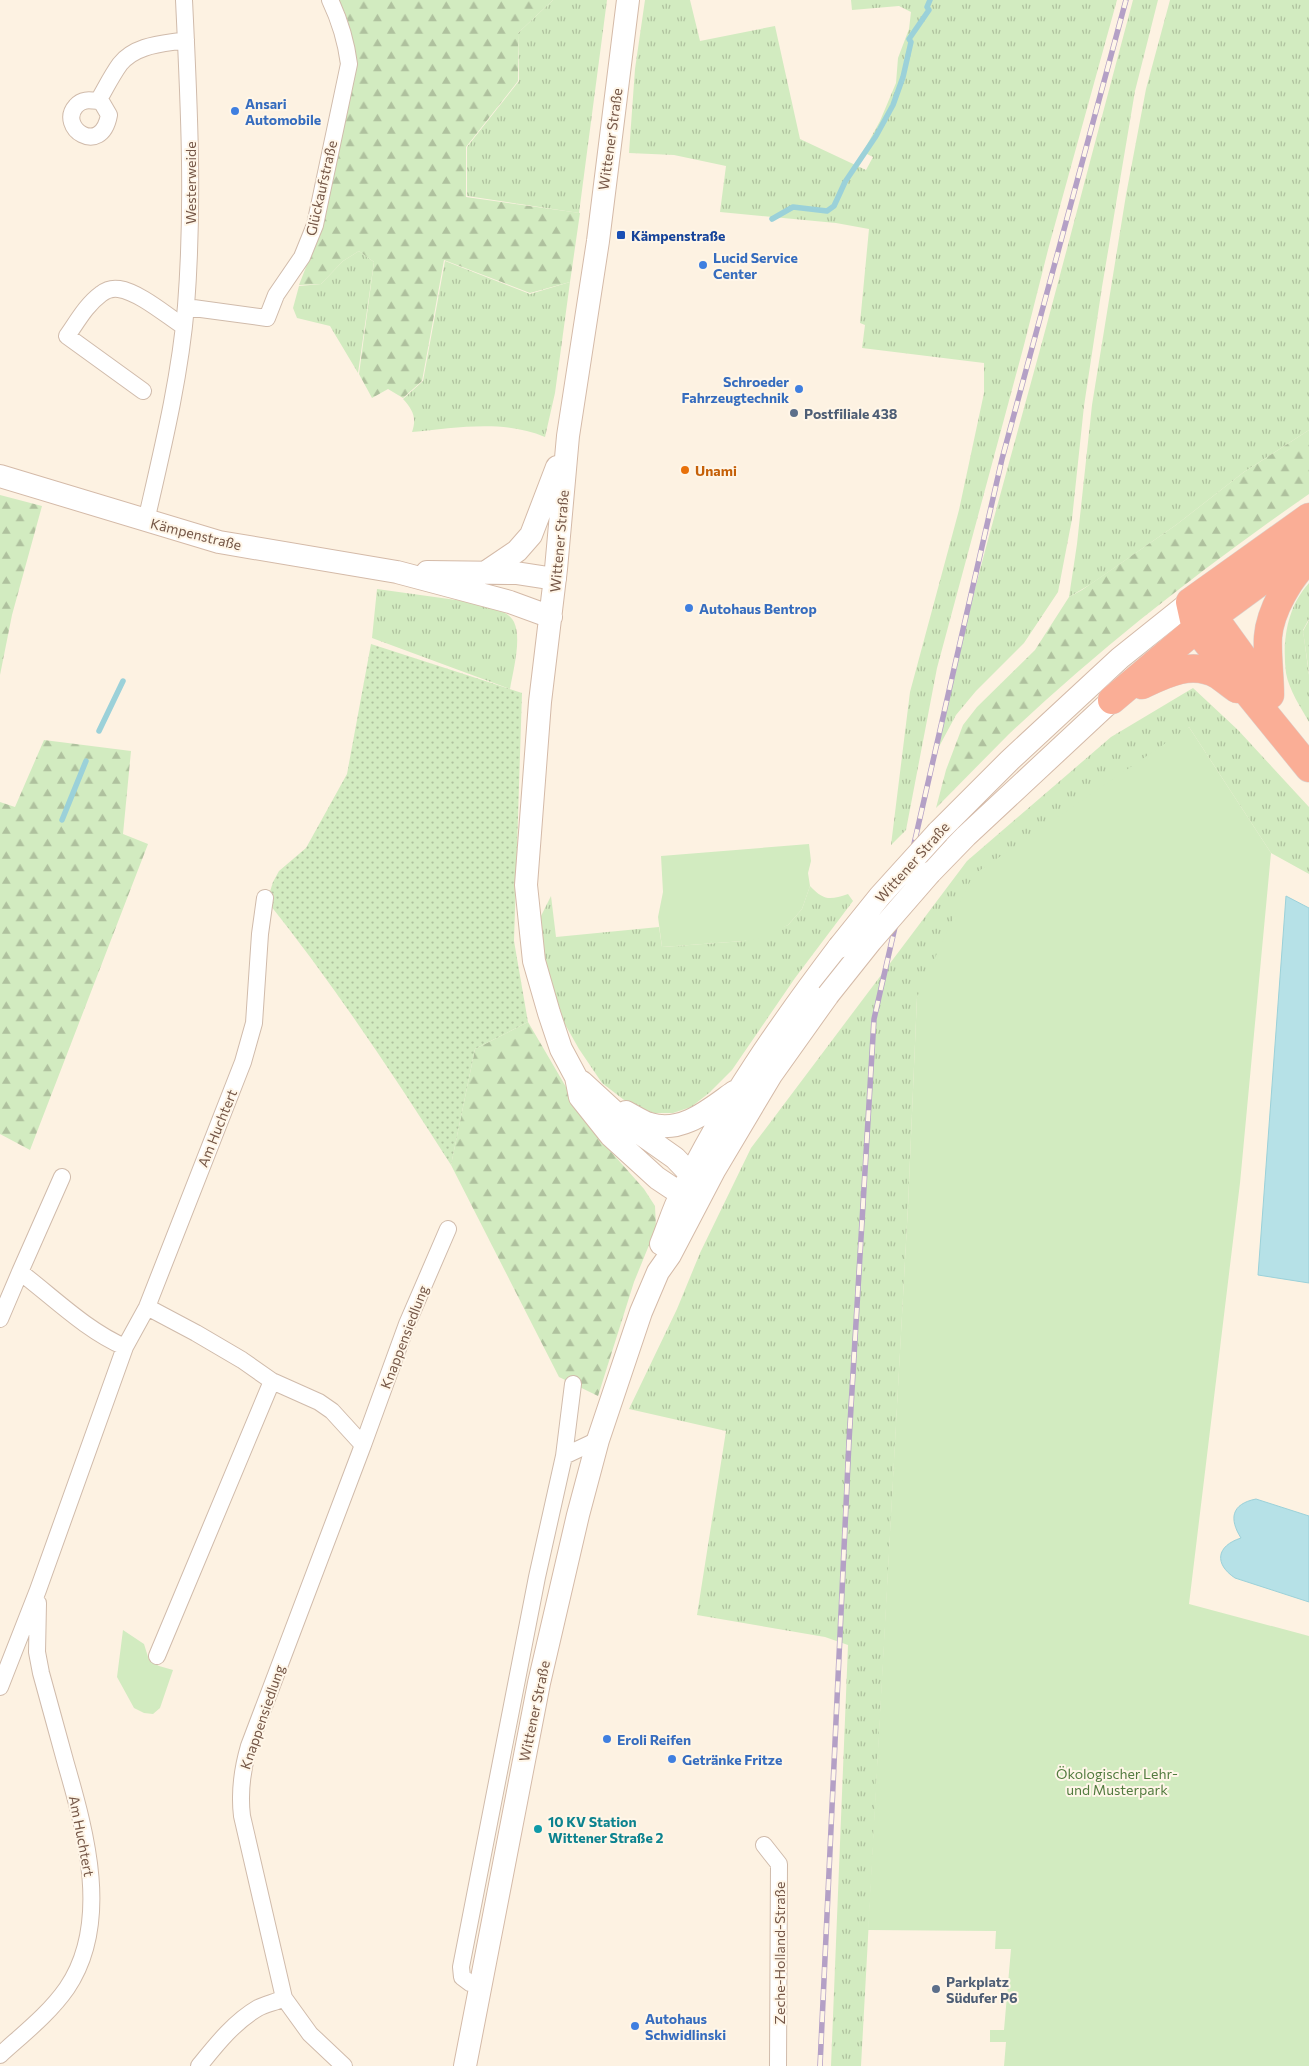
<svg xmlns="http://www.w3.org/2000/svg" width="1309" height="2066" viewBox="0 0 1309 2066" font-family="Commissioner,sans-serif">
<defs>
<pattern id="grass-tufts" width="24" height="20" patternUnits="userSpaceOnUse" patternTransform="scale(1.25)"><rect width="24" height="20" fill="#d2ebc0"/><path d="M3 7l-1-3M5 7V3M7 7l1-3M15 17l-1-3M17 17v-4M19 17l1-3" fill="none" stroke="#afc19e"/></pattern>
<pattern id="forest-firs" width="22" height="20" patternUnits="userSpaceOnUse" patternTransform="scale(1.25)"><rect width="22" height="20" fill="#d2ebc0"/><path d="M5 1l3.5 6h-7zM16 11l3.5 6h-7z" fill="#afc19e"/></pattern>
<pattern id="garden-dots" width="8" height="8" patternUnits="userSpaceOnUse" patternTransform="scale(1.25)"><rect width="8" height="8" fill="#d2ebc0"/><path d="M2 2h.1M6 6h.1" fill="none" stroke="#afc19e" stroke-width="1.8" stroke-linecap="round"/></pattern>
</defs>
<rect width="100%" height="100%" fill="#fdf2e2"/>
<path fill="url(#grass-tufts)" d="M553,0H607L579,213L467,196V147L519,81L518,33Z
M645,0H690L700,41L775,26L800,139L866,170L873,157L863,152L880,121L896,83L898,58L909,29L911,12L899,6L852,10L851,0H1117L1049,246L1024,345L937,668L906,830L891,845L910,692L959,510L984,393V363L862,348L865,325L860,323L869,229L836,223L720,212L726,166L674,155L629,153L635,69Z
M1133,0H1158L1135,91L1102,287L1084,406L1072,519L1058,592L1024,643L976,691L956,715L934,756C965,618 1004,482 1041,346C1072,231 1102,115 1133,0Z
M1170,0H1309V430L1244,472L1176,525L1091,584L1069,597L1077,544L1092,405L1126,195L1146,89Z
M359,251L374,262L358,373L330,326L297,318L293,308L299,286L321,284L343,261Z
M445,261L530,294L570,282L555,393L545,437C503,419 455,428 412,432C417,418 413,410 403,399L423,381Z
M1309,583V619L1303,630L1309,675V722C1301,708 1289,690 1286,673C1282,641 1287,607 1309,583Z
M377,589L485,604C495,608 509,612 514,622C522,639 513,671 510,689L372,638Z
M1193,688L1238,730L1309,807V874L1271,853L1189,727L917,997L908,1206L861,2066H831L848,1645L825,1637L697,1615L726,1431L629,1409L677,1309L700,1253L751,1148L967,861L1111,737Z
M810,886C824,901 830,900 848,894L853,901L795,978L732,1070L709,1093L691,1107L673,1113H654L628,1103L602,1083L579,1049L558,1012L546,969L539,920L551,896L556,937L659,927L662,947L744,941L788,925L802,909Z"/>
<path fill="url(#forest-firs)" d="M339,0H553L518,33V81L466,147V197L580,213L570,282L530,293L444,260L422,381L403,398L388,389L372,398L359,374L374,262L359,251L343,261L321,284L299,285L322,226L355,65C353,39 351,24 339,0Z
M1309,430V494C1204,567 1101,647 1008,735C984,759 960,784 936,808L946,770L963,725L977,707L1035,650L1069,597L1082,590L1176,525L1244,472Z
M0,495L42,506L12,615L0,675Z
M1309,620V673L1303,631Z
M44,740L131,751L123,834L148,844L30,1150L0,1134V802L15,807Z
M528,1022L590,1128L644,1189L655,1206L656,1228L634,1282L598,1396L559,1377L451,1165L475,1049Z"/>
<path fill="#d2ebc0" d="M1189,727L1271,853L1240,1183L1189,1604L1309,1636V2066H1004L1006,2042H990V2030H1004L1011,1949H995L996,1931L868,1930L908,1206L917,997L973,875Z
M809,844L811,861L808,873L810,886L802,909L788,925L764,937L744,941L662,947L658,917L663,892L661,856Z
M123,1630L144,1644L149,1660L159,1666L173,1670L160,1708L153,1714L144,1713L134,1708L117,1677Z"/>
<path fill="url(#garden-dots)" d="M371,644L522,693L514,941L528,1022L475,1049L451,1165C393,1074 334,985 267,901L273,882L279,871L306,848L347,774Z"/>
<path fill="#b6e1e7" stroke="#9bd1d9" d="M1286,896L1309,908V1283L1258,1275Z
M1256,1499L1309,1516V1602L1235,1578C1214,1564 1216,1546 1241,1538C1229,1519 1231,1504 1256,1499Z"/>
<g fill="none" stroke-linecap="round" stroke-linejoin="round">
<path stroke="#9bd1d9" stroke-width="5.5" d="M772,219L793,207L827,211L834,206L845,182L876,136L893,105L903,77L911,42L909,39L929,10L927,7L930,0
M99,731L123,681
M62,820L86,761"/>
<defs>
<path id="street" d="M98,101C89,100 82,99 76,106C57,127 101,158 109,115L102,103L98,101C105,89 112,75 120,64C136,44 164,44 186,40
M186,307L267,318L276,295L302,257L315,225L349,64C346,41 340,21 330,0
M143,391L67,336C77,322 86,305 101,294C106,290 113,288 119,289C139,292 166,315 183,326
M146,521C162,451 180,378 186,306C194,203 189,103 184,0
M20,1272L62,1177
M147,1307L196,1333L242,1360L272,1381L319,1402L332,1411L363,1445L249,1746C242,1770 239,1791 242,1816L284,1998L310,2034L344,2066
M0,1319L20,1272C53,1297 87,1331 125,1347
M363,1445L407,1324L448,1229
M564,1456L598,1440
M157,1656L272,1381
M0,1687L38,1590L125,1347L147,1307L243,1062L254,1023L260,934L265,898
M764,1845L779,1864L778,2066
M480,1985L470,1983L462,1977L461,1967L537,1577L564,1456L573,1384
M0,2055C23,2034 49,2014 67,1988C111,1923 86,1833 66,1764C58,1734 49,1703 41,1673L37,1652L38,1603
M199,2066C216,2045 234,2022 258,2008C266,2004 276,2002 284,1998"/>
<path id="secondary" d="M628,0L598,241L568,436L556,569L540,702L526,885L534,961L549,1013L561,1049L576,1077L580,1097L611,1136L657,1178L681,1194L704,1189
M0,476L219,542L397,572L510,602L551,617
M427,572L516,573L555,579
M486,572L517,551L531,535L557,467
M938,832L1010,760L1120,658L1190,602
M930,873L966,836L1112,700
M582,1082L631,1127L675,1158L701,1185
M626,1112C634,1116 642,1122 650,1124C682,1134 710,1109 734,1092
M661,1244C668,1227 673,1210 681,1194C723,1106 780,1025 839,947
M465,2066L539,1683L578,1515L598,1440L641,1312L658,1272L670,1255L715,1169L771,1075L828,995"/>
<path id="highway" d="M1190,602L1196,629L1309,768
M1190,602L1309,517
M1198,607L1213,616L1268,692
M1142,685C1165,674 1192,660 1218,675C1224,679 1231,685 1237,689
M1270,695C1270,676 1267,656 1268,637C1270,611 1290,576 1309,559
M1112,700L1196,629L1309,546"/>
</defs>
<use href="#street" stroke="#d0bbab" stroke-width="18"/>
<use href="#secondary" stroke="#d4baa8" stroke-width="24"/>
<use href="#highway" stroke="#dbd3cf" stroke-width="29"/>
<use href="#street" stroke="#fff" stroke-width="16"/>
<use href="#secondary" stroke="#fff" stroke-width="22"/>
<use href="#highway" stroke="#faae96" stroke-width="28"/>
<defs>
<path id="rail" d="M820,2066L849,1441L874,1019L1002,459L1126,0"/>
</defs>
<use href="#rail" stroke="#b4a0c6" stroke-width="5.5"/>
<use href="#rail" stroke="#fff6e8" stroke-width="4" stroke-dasharray="11" stroke-linecap="butt"/>
<defs>
<path id="secondary-bridge" d="M839,947L880,896L938,832
M828,995L871,941L930,873"/>
</defs>
<use href="#secondary-bridge" stroke="#d4baa8" stroke-width="24" stroke-linecap="butt"/>
<use href="#secondary-bridge" stroke="#fff" stroke-width="22"/>
</g>
<g fill="#3f7fe0" stroke="#fff6e8" stroke-width="2">
<circle cx="235" cy="111" r="5"/>
<circle cx="703" cy="265" r="5"/>
<circle cx="799" cy="389" r="5"/>
<circle cx="689" cy="608" r="5"/>
<circle cx="607" cy="1739" r="5"/>
<circle cx="672" cy="1759" r="5"/>
<circle cx="635" cy="2026" r="5"/>
</g>
<rect fill="#1a4fb4" stroke="#fff6e8" stroke-width="2" x="616" y="230" width="10" height="10" rx="2.5"/>
<g fill="#5c6f8a" stroke="#fff6e8" stroke-width="2">
<circle cx="794" cy="413" r="5"/>
<circle cx="936" cy="1989" r="5"/>
</g>
<circle fill="#e8710a" stroke="#fff6e8" stroke-width="2" cx="685" cy="470" r="5"/>
<circle fill="#0f9aa8" stroke="#fff6e8" stroke-width="2" cx="538" cy="1829" r="5"/>
<g text-anchor="middle" dominant-baseline="central" stroke-width="4" stroke-linejoin="round" paint-order="stroke">
<g font-size="14" font-weight="bold" fill="#366cbe" stroke="#fff6e8" text-anchor="start">
<text x="245" y="103">Ansari<tspan x="245" dy="16">Automobile</tspan></text>
<text x="713" y="257">Lucid Service<tspan x="713" dy="16">Center</tspan></text>
<text x="789" y="381" text-anchor="end">Schroeder<tspan x="789" dy="16">Fahrzeugtechnik</tspan></text>
<text x="699" y="608">Autohaus Bentrop</text>
<text x="617" y="1739">Eroli Reifen</text>
<text x="682" y="1759">Getränke Fritze</text>
<text x="645" y="2018">Autohaus<tspan x="645" dy="16">Schwidlinski</tspan></text>
</g>
<g font-size="14" fill="#755747" stroke="#fff6e8">
<text transform="translate(610 139) rotate(-82)">Wittener Straße</text>
<text transform="translate(190 183) rotate(-90)">Westerweide</text>
<text transform="translate(321 188) rotate(-77)">Glückaufstraße</text>
<text transform="translate(196 534) rotate(14)">Kämpenstraße</text>
<text transform="translate(559 541) rotate(-85)">Wittener Straße</text>
<text transform="translate(912 862) rotate(-48)">Wittener Straße</text>
<text transform="translate(217 1128) rotate(-68)">Am Huchtert</text>
<text transform="translate(404 1337) rotate(-69)">Knappensiedlung</text>
<text transform="translate(534 1711) rotate(-78)">Wittener Straße</text>
<text transform="translate(262 1717) rotate(-71)">Knappensiedlung</text>
<text transform="translate(82 1836) rotate(79)">Am Huchtert</text>
<text transform="translate(779 1953) rotate(-90)">Zeche-Holland-Straße</text>
</g>
<g font-size="14" font-weight="bold" fill="#164399" stroke="#fff6e8" text-anchor="start">
<text x="631" y="235">Kämpenstraße</text>
</g>
<g font-size="14" font-weight="bold" fill="#4e5e75" stroke="#fff6e8" text-anchor="start">
<text x="804" y="413">Postfiliale 438</text>
<text x="946" y="1981">Parkplatz<tspan x="946" dy="16">Südufer P6</tspan></text>
</g>
<g font-size="14" font-weight="bold" fill="#c56008" stroke="#fff6e8" text-anchor="start">
<text x="695" y="470">Unami</text>
</g>
<g font-size="14" fill="#527b3f" stroke="#fff6e8">
<text x="1117" y="1773">Ökologischer Lehr-<tspan x="1117" dy="16">und Musterpark</tspan></text>
</g>
<g font-size="14" font-weight="bold" fill="#0d838f" stroke="#fff6e8" text-anchor="start">
<text x="548" y="1821">10 KV Station<tspan x="548" dy="16">Wittener Straße 2</tspan></text>
</g>
</g>
</svg>
